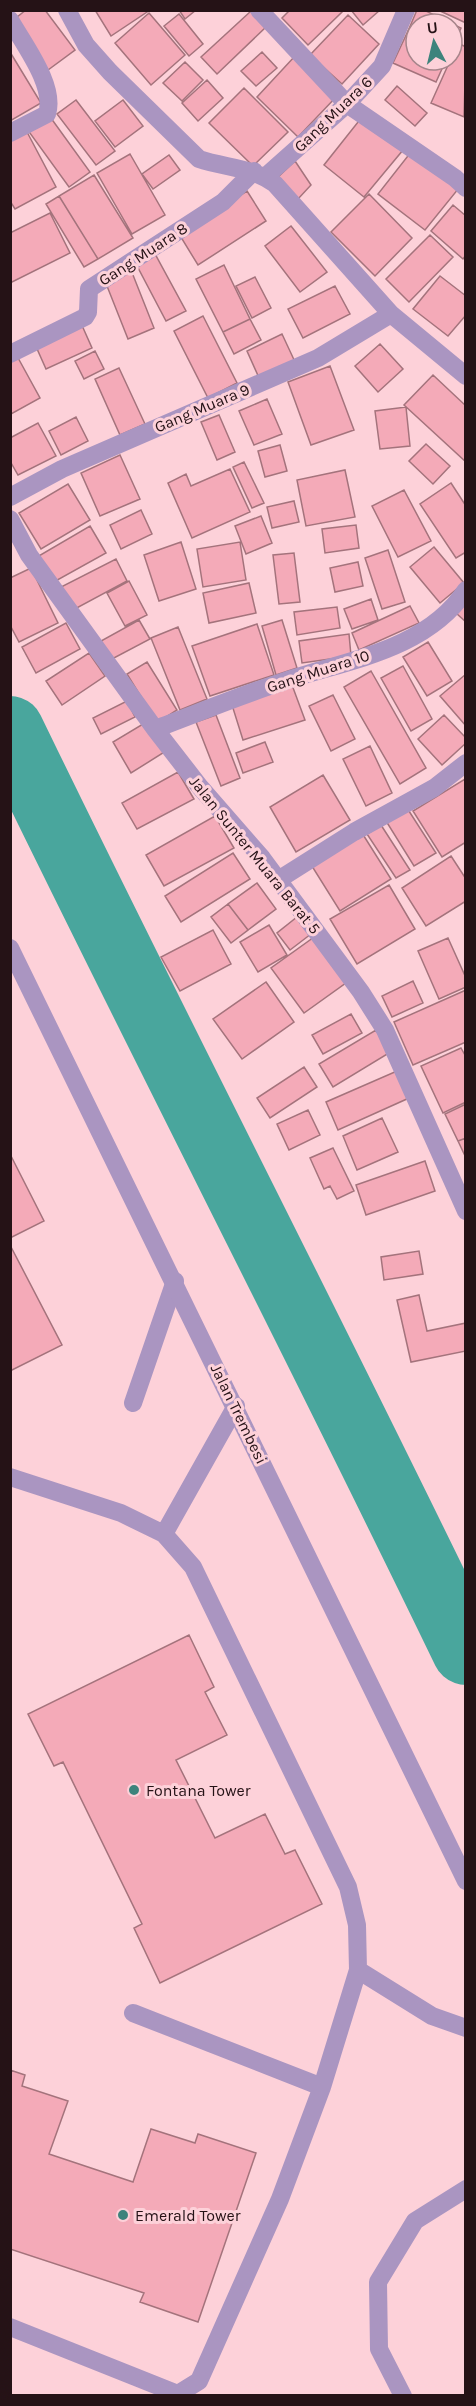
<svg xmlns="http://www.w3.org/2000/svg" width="476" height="2406" viewBox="0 0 476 2406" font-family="Karla,sans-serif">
<rect width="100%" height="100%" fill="#fdd1d9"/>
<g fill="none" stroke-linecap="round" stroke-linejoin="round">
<path stroke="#49a69d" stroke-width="68" d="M10,730C159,1038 317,1342 466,1651"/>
</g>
<path fill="#f4aab8" stroke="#a4737c" stroke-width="1.5" d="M26,10H45L75,50L48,70L12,21Z
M95,10H150L111,36Z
M179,10H196L185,19Z
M290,10H341L342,12L308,45L282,18Z
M351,10H380L363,25Z
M417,10H424L461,28L452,48V24H416V34L408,31Z
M438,10H466V23Z
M251,11L266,27L217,74L201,57Z
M149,13L185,55L151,85L115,43Z
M179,14L203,44L189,56L164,26Z
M348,15L379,44L342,84L310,55Z
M408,31L416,34V60H446L436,82L393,63Z
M458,43L466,47L464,117L431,103Z
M10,52L41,103L10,121Z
M262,52L277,68L256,86L241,71Z
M295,56L337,96L298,137L257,97Z
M185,62L203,80L182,101L163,83Z
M207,80L223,98L198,121L182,103Z
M397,86L427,113L415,126L385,100Z
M244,88L288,132L253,166L209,123Z
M76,100L115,151L96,165L57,114Z
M123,100L143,126L115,147L95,121Z
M48,114L90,172L69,187L27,129Z
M362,117L403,150L364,197L324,165Z
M27,132L56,187L15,209L10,201V141Z
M411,152L459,188L425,230L378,194Z
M130,154L165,215L132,234L97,173Z
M169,155L180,170L153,189L142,174Z
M295,161L311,185L298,199L277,178Z
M94,175L133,238L98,259L59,196Z
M247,191L266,221L198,265L179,234Z
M369,194L412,238L375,276L331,232Z
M59,196L98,259L84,267L46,204Z
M453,205L466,216V255L463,259L431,231Z
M50,213L70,253L10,283V233Z
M291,226L327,272L300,292L265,246Z
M430,235L453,257L409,302L386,279Z
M154,252L186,311L166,321L135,262Z
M224,265L250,319L223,332L196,279Z
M131,270L154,328L128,339L105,281Z
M440,276L466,296V315L448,336L413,309Z
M255,277L271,308L252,318L236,286Z
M335,286L350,314L303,338L288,309Z
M203,316L237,383L208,398L174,331Z
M250,319L261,340L234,354L223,332Z
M80,321L92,348L46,369L34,342Z
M282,334L296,364L260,380L247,351Z
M380,344L403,369L378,392L355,366Z
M95,351L104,369L84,379L75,361Z
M17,356L40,398L11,414L10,360Z
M330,366L354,430L311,445L288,382Z
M119,368L145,424L120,435L95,379Z
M433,375L466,406V462L404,405Z
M267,399L282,434L254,445L239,411Z
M406,407L410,446L380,449L375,411Z
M219,415L235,452L217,460L201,422Z
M76,417L88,441L61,455L49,431Z
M38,423L56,456L18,475L10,461V438Z
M426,444L450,466L433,484L409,461Z
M280,445L287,471L265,477L258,451Z
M120,455L140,499L100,516L81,473Z
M244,462L264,503L252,508L233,467Z
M230,469L250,512L192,538L168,483L186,474L191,486Z
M345,470L355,517L306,526L297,480Z
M451,483L466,506V552L456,558L420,504Z
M68,484L90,520L41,549L19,513Z
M404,490L431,541L398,557L372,506Z
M294,501L299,522L272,528L267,507Z
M141,510L152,534L121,549L110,525Z
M261,516L272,543L246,554L235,526Z
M356,525L359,548L325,553L322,529Z
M90,526L106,553L52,583L37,557Z
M181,542L196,589L159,601L144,555Z
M240,542L246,580L203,587L197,549Z
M434,547L464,583L440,603L410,567Z
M388,550L405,602L382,609L365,558Z
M294,553L300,602L279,604L273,555Z
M116,559L127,581L73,610L61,587Z
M358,562L363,586L335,592L330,568Z
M31,568L58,623L19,642L10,625V578Z
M129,581L147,615L125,626L107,593Z
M249,583L256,613L209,623L203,593Z
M371,599L378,620L352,629L344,609Z
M466,603V622L456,613Z
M410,606L419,623L359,650L352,633Z
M337,607L340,628L297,635L294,612Z
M139,620L150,639L112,659L101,641Z
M282,620L297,668L276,675L262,626Z
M66,623L80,649L36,673L22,647Z
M257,624L274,675L210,696L192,646Z
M178,627L207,699L180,710L151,638Z
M349,634L351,656L302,663L299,641Z
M428,642L452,681L427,696L403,657Z
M89,653L105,676L62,705L46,681Z
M147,662L177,710L157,723L127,674Z
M403,666L432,719L411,731L381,678Z
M371,671L426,768L400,784L344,687Z
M466,674V726L440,696Z
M292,685L305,720L243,740L232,705Z
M333,695L355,739L331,751L309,706Z
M127,701L135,717L101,734L93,718Z
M216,715L240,778L221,786L196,722Z
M444,715L466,738V743L442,765L418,739Z
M148,721L166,751L131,773L113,742Z
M265,742L273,762L243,773L236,753Z
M370,746L392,793L366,806L343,759Z
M178,772L194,799L137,829L122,803Z
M323,775L350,820L296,852L270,807Z
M465,779L466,842L442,857L413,811Z
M407,808L436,853L414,866L386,821Z
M215,816L234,848L164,886L146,855Z
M381,825L410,870L396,878L367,834Z
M362,833L391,879L340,911L310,863Z
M233,853L250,879L181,922L165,896Z
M451,856L466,879V901L426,926L402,888Z
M257,883L276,909L248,930L228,904Z
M389,885L415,929L357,964L330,919Z
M228,904L248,930L231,943L211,917Z
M297,917L311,934L290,950L277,933Z
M269,925L287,955L258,972L240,942Z
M213,930L231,964L180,991L161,957Z
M317,935L350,980L304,1013L271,968Z
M448,938L466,978V987L439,999L418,951Z
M413,981L423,1003L392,1017L382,996Z
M266,982L294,1022L242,1059L213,1019Z
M466,990V1042L413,1065L394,1022Z
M351,1014L362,1033L323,1054L312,1035Z
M376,1030L389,1053L333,1087L319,1064Z
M461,1048L466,1057V1102L443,1113L421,1066Z
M304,1067L317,1087L270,1118L257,1098Z
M397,1071L409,1098L338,1130L326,1102Z
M466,1104V1138L458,1141L445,1114Z
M308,1110L320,1135L289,1150L277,1124Z
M382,1118L398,1152L357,1170L343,1136Z
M466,1138V1158L458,1141Z
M333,1148L354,1191L337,1199L330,1186L324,1189L310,1158Z
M10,1154L44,1221L10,1238Z
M425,1161L435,1191L366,1215L356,1185Z
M10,1245L62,1345L10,1371Z
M419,1251L423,1274L384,1280L381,1257Z
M419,1295L427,1331L466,1323V1351L411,1362L397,1300Z
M189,1635L214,1687L205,1692L227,1735L176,1760L215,1838L265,1814L285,1854L295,1850L322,1904L160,1983L134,1928L142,1924L63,1762L54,1766L28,1714Z
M10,2070L25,2075L22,2086L68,2101L49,2154L133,2182L151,2129L195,2143L198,2134L256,2153L198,2322L140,2302L144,2293L10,2249Z"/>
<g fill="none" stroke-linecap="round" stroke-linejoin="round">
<path stroke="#aa95c1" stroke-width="18" d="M133,1403L175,1281
M10,1477L121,1513L164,1534L193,1567L348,1887L357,1925L358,1970L322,2087L280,2199L199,2381L178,2394L10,2327
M164,1534L236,1406
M358,1970L432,2016L466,2028
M133,2013L322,2087
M403,2396L379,2349L378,2282L415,2221L466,2189"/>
<path stroke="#aa95c1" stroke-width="18" d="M67,10L86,45L110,72L199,159C225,168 253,167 275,184L391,314L466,376
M259,10L347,104L455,178L466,188
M10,20C24,45 56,86 47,114L10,133
M265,177L347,104L382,66L406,10
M10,354L85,317L88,312L89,289L223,202L254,171
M10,497L62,469L318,358L391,314
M10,519L29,555L155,729L200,787L262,858L361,992L385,1030L466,1211
M155,729C198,713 241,695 285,681C348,660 426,650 466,590
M278,880L354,832L434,788L466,763"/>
<path stroke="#aa95c1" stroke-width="18" d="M10,948L466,1881"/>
</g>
<g fill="#3d837c" stroke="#fdd1d9" stroke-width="2">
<circle cx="134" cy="1790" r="6"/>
<circle cx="123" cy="2215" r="6"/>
</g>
<g text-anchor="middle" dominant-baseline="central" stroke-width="6" stroke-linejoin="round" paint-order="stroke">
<g font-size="16" fill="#251216" stroke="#fdd1d9">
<text transform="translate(333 114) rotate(-44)">Gang Muara 6</text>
<text transform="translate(143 254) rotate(-33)">Gang Muara 8</text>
<text transform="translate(202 408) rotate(-23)">Gang Muara 9</text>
<text transform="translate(318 671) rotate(-18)">Gang Muara 10</text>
<text transform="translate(255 855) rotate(51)">Jalan Sunter Muara Barat 5</text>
<text transform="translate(239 1414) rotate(64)">Jalan Trembesi</text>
</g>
<g font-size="16" fill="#251216" stroke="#fdd1d9" text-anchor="start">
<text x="146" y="1790">Fontana Tower</text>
<text x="135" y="2215">Emerald Tower</text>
</g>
</g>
<rect width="476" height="2406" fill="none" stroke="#251216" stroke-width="24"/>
<g transform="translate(434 42) rotate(353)"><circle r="28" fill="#fdd1d9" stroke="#a7858b" stroke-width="1.5"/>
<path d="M0-4.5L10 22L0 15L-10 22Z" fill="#3d837c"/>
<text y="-9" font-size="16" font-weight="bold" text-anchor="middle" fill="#251216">U</text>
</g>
</svg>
